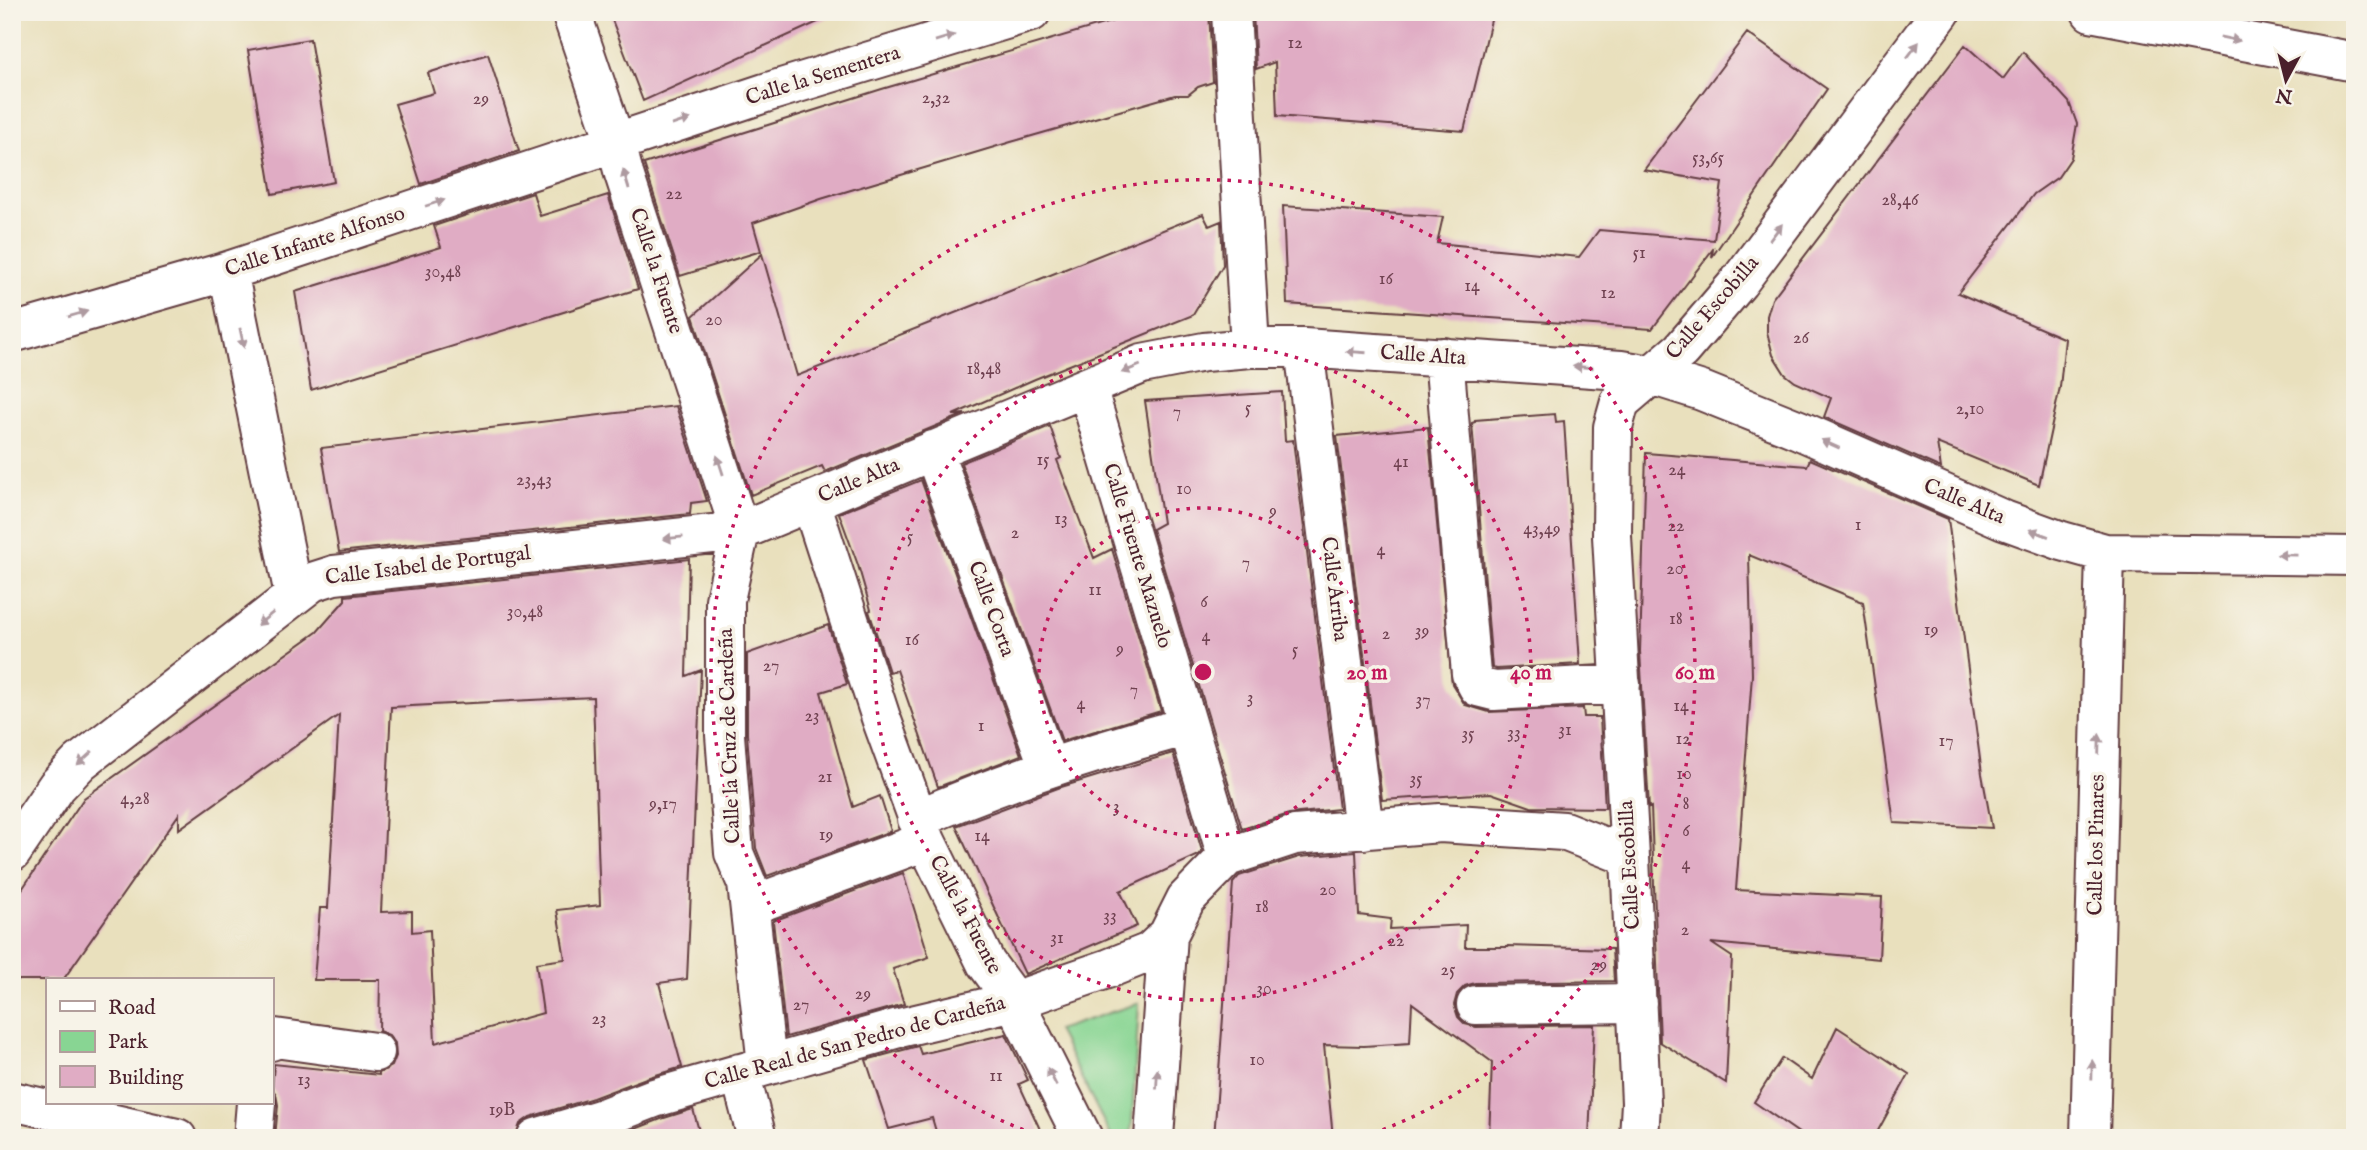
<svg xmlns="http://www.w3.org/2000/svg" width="2367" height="1150" viewBox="0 0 2367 1150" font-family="'IM FELL English',serif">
<rect width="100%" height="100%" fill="#f7f3e8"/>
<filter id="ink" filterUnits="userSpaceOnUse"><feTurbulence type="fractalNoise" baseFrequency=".0143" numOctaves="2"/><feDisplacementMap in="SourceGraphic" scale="14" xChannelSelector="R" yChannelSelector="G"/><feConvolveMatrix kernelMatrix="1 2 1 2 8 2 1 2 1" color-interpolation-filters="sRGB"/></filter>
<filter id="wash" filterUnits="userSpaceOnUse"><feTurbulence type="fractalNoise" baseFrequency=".00686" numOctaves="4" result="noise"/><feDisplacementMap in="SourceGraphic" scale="28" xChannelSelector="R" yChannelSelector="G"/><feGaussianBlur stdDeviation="1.57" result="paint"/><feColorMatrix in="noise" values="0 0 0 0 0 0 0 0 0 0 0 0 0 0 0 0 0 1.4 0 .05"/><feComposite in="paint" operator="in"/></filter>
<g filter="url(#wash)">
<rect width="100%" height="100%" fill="#e9e0bd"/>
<path fill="#88d593" stroke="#697a5f" stroke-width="2" d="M1139,1003L1131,1138H1112L1057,1030Z"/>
<g id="blocks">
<path fill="#e0acc4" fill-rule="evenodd" d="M609,12H840L643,101Z
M1144,12H1209L1213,82L1198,87L1188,95H1175L1011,142L821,199L753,223L761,251L680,276L644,164L882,89Z
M1253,12H1493L1464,131L1277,116L1275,62L1256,69Z
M1747,33L1827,89L1712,257L1713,249L1652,329L1287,304L1283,206L1443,217L1437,243L1579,257L1599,230L1714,240L1722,183L1644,170Z
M310,39L334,182L272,194L248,50Z
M1965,45L2003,79L2023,52L2069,102L2077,124L2071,158L2058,177L2034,194L1958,293L2065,339L2060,387L2039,485L1937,443L1941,468L1824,417L1831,398L1795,382L1785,374L1773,355L1767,332V316L1772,299Z
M488,54L519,151L421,184L395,104L434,93L428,73Z
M533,193L540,216L608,195L638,289L311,390L295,292L441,247L434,226Z
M1203,214L1209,226L1221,221L1223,265L1193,315L1035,379L953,415L965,414L825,472L822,466L751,495L693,316L762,254L797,376Z
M1282,392L1285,441L1293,440L1339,809L1289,814L1242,829L1152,529L1163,523L1145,401Z
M676,406L707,501L691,503L690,514L339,552L321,448Z
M1555,414L1556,422L1564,421L1580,664L1496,669L1492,668L1472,423L1475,422V420Z
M1050,426L1061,458L1057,460L1094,558L1112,549L1161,711L1062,741L961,463Z
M1428,427L1452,684L1465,705L1489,712L1583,708L1584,717H1600L1605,808L1531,807L1491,793L1382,800L1337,436Z
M1646,453L1807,466L1810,459L1948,519L1982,774L1992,828L1894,823L1863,602L1749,555L1752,675L1736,890L1882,897L1879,959L1711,943L1732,957L1726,1083L1660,1042L1651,807L1649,808L1640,651Z
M921,480L1021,755L938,787L897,670L889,672L869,611L871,610L858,565L839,513Z
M689,559L686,676L701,670L687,979L659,983L682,1067L646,1078L593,1098L530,1117L520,1124L515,1138H275L278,1105L276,1094L272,1089L274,1064L379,1075V1073L392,1066L396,1056L395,1043L389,1035L379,1031L380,980H314L320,908H328L339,715L179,829V814L63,980H12V904L84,798L317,632L345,600V596ZM593,697L600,905L557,910L565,959L536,963L543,1013L435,1043L430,930L412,932V911L381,912L391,707Z
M828,625L847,684L821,692L853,807L880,796L891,831L767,876L756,848L747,734V654Z
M1173,753L1202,851L1199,855L1120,891L1137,926L1025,974L956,826L1058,788Z
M1356,852L1359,915L1391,919L1390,929L1466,925L1465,947H1509L1507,946L1612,949L1614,981L1475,983L1465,986L1457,994L1454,1005L1458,1017L1465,1024L1476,1027L1594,1025L1589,1138H1489L1492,1062L1412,1003L1410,1043L1364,1046L1324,1045L1333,1138H1214L1233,883L1239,876L1299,857Z
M903,873L929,957L893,969L904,1004L786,1037L773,921Z
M1837,1027L1909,1074L1874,1138H1806L1754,1102L1782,1058L1812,1079Z
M1006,1034L1028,1080L1019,1084L1044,1138H938L932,1118L889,1129L866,1060L918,1046L921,1054Z
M693,1109L701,1138H612L661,1119Z"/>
</g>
</g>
<g filter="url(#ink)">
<use href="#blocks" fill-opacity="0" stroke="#623c41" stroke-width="2"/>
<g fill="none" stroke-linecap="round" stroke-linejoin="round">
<defs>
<path id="minor" d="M571,12L616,144L624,174L740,531L725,600V735L734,853L747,884L767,1065
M1231,12L1250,348
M2091,12L2355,62
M228,271L294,595
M12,333L228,271L765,93L1031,12
M1304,348L1364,830
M1444,357L1471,674L1478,687L1494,691L1621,684
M1087,387L1227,857
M933,450L1049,768
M811,502L881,718L926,841L986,963L1014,1001L1083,1138
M917,819C1005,781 1095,751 1188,726
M12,852L57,786L80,762L312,582L334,575L740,531L1142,364L1204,352L1250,348H1304L1621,370L1651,375L1702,391L1799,430L2004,520L2062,541L2105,553L2355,556
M750,906L926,841
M1476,1005L1637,1003
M271,1041L275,1038L375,1052
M740,1073L757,1138
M12,1101L177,1138
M253,1138L256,1103
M536,1138L600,1119L654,1098L895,1029L1014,1001L1110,968L1150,952L1168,935L1186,899L1227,857L1295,835L1440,823L1564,831L1630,857
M1154,1138L1168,935
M1639,1138L1641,1103L1630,857L1612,536L1613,427L1620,402L1681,350L1739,282L1941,12
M2090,1138L2105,553"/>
</defs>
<use href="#minor" stroke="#623c41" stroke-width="42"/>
<use href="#minor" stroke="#fff" stroke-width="38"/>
</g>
<defs><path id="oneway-solid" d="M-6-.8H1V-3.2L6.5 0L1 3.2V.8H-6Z" transform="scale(1.75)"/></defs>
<g fill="#ae9aa0">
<use href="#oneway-solid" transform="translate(945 38) rotate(-17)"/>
<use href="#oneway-solid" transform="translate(2230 39) rotate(11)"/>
<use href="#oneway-solid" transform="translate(1913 50) rotate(-53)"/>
<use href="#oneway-solid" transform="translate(681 122) rotate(-19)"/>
<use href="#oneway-solid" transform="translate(626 179) rotate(-107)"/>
<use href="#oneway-solid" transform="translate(435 203) rotate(-18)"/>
<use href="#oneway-solid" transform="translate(1776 232) rotate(-53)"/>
<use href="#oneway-solid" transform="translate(78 314) rotate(-16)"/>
<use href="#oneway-solid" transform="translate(242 338) rotate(78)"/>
<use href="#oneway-solid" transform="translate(1356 352) rotate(-176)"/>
<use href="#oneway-solid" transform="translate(1583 367) rotate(-176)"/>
<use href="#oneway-solid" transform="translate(1131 369) rotate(158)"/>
<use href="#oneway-solid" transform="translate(1830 444) rotate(-156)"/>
<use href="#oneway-solid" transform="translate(720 465) rotate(-108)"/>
<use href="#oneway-solid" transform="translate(2039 533) rotate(-160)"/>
<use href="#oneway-solid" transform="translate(673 538) rotate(174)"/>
<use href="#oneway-solid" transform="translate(2287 555) rotate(-179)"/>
<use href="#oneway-solid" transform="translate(265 619) rotate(141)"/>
<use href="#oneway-solid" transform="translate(2099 744) rotate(-88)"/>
<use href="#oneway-solid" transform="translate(85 758) rotate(138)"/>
<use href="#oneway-solid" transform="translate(2092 1070) rotate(-89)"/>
<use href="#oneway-solid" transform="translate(1052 1077) rotate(-117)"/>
<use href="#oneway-solid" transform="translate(1157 1079) rotate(-87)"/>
</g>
</g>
<g fill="none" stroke="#c2185b" stroke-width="3.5" stroke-dasharray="3.5 7">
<circle cx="1203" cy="672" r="164"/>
<circle cx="1203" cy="672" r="328"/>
<path d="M1043 1137A492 492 0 1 1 1363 1137"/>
</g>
<g text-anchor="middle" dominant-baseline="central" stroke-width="7" stroke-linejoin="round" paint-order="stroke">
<g font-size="18" fill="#704251">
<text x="1295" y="43">12</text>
<text x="936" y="98">2,32</text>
<text x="481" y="99">29</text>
<text x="1708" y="158">53,65</text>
<text x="674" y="194">22</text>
<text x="1900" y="200">28,46</text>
<text x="1639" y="253">51</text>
<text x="443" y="272">30,48</text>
<text x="1386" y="279">16</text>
<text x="1472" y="286">14</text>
<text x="1608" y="293">12</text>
<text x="714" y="320">20</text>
<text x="1801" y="338">26</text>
<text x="984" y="369">18,48</text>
<text x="1248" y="408">5</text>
<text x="1970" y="409">2,10</text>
<text x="1177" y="412">7</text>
<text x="1043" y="460">15</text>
<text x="1401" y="462">41</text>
<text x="1677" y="470">24</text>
<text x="534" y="480">23,43</text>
<text x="1184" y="489">10</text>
<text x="1273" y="511">9</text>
<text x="1061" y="519">13</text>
<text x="1858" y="525">1</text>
<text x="1676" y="526">22</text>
<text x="1542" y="529">43,49</text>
<text x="1015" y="533">2</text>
<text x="910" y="537">5</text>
<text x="1381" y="550">4</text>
<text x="1246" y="563">7</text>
<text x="1675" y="569">20</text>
<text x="1095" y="590">11</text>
<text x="1204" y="602">6</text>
<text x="525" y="612">30,48</text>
<text x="1676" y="619">18</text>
<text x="1931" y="630">19</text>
<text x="1422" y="631">39</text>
<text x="1386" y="634">2</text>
<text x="1206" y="636">4</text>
<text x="912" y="640">16</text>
<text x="1120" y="649">9</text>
<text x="1295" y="650">5</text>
<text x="771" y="666">27</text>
<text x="1134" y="690">7</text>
<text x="1250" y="698">3</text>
<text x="1423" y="700">37</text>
<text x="1081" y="704">4</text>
<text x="1681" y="706">14</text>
<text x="812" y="716">23</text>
<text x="981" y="726">1</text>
<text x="1565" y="730">31</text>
<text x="1514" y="733">33</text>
<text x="1468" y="734">35</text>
<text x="1683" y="739">12</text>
<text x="1946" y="741">17</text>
<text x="1684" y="774">10</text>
<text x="825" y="777">21</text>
<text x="1416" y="779">35</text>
<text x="135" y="799">4,28</text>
<text x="663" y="804">9,17</text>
<text x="1686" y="804">8</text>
<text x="1116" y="807">3</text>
<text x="1686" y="831">6</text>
<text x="826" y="835">19</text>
<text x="982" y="836">14</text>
<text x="1686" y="864">4</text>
<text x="1328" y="890">20</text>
<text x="1262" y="907">18</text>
<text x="1110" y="916">33</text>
<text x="1685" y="930">2</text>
<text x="1057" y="938">31</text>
<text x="1396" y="941">22</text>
<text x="1599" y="965">29</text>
<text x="1448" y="970">25</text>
<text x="1264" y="989">30</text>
<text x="863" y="994">29</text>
<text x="801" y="1005">27</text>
<text x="599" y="1019">23</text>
<text x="1257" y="1060">10</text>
<text x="996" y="1076">11</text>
<text x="304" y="1080">13</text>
<text x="502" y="1110">19B</text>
</g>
<g font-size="21" fill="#4a1f2b" stroke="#f7f3e8">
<text transform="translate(823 76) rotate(-17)">Calle la Sementera</text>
<text transform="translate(315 242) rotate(-18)">Calle Infante Alfonso</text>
<text transform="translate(656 271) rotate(72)">Calle la Fuente</text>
<text transform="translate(1713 308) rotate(-49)">Calle Escobilla</text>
<text transform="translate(1423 356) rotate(4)">Calle Alta</text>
<text transform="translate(859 481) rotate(-23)">Calle Alta</text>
<text transform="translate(1964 502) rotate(23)">Calle Alta</text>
<text transform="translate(1137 556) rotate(73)">Calle Fuente Mazuelo</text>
<text transform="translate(428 566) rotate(-7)">Calle Isabel de Portugal</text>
<text transform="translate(1334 589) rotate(83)">Calle Arriba</text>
<text transform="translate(991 609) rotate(70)">Calle Corta</text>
<text transform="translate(730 736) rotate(-92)">Calle la Cruz de Cardeña</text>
<text transform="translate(2097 845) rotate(-89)">Calle los Pinares</text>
<text transform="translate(1630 865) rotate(-93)">Calle Escobilla</text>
<text transform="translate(965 915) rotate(62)">Calle la Fuente</text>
<text transform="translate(855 1043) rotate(-15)">Calle Real de San Pedro de Cardeña</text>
</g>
</g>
<circle cx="1203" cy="672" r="10" fill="#c2185b" stroke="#f7f3e8" stroke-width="3.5"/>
<g font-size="21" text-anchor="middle" font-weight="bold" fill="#c2185b" stroke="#f7f3e8" stroke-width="7" stroke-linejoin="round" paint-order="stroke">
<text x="1367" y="679">20 m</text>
<text x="1531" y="679">40 m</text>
<text x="1695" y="679">60 m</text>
</g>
<rect width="2367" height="1150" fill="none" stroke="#f7f3e8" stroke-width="42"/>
<rect x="46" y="978" width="228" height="126" fill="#f7f3e8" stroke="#b29e9c" stroke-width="2"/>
<rect x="60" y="1001" width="35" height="10" fill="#ffffff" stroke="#b29e9c" stroke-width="2"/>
<text x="108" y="1014" font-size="21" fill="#4a1f2b">Road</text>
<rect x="60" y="1031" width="35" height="21" fill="#88d593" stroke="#b29e9c" stroke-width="2"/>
<text x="108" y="1048" font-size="21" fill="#4a1f2b">Park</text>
<rect x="60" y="1066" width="35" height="21" fill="#e0acc4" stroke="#b29e9c" stroke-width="2"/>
<text x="108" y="1084" font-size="21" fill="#4a1f2b">Building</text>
<g transform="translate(2286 80) rotate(187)" stroke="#f7f3e8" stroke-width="5" paint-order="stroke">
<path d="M0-5L12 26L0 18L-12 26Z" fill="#4a1f2b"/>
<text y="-10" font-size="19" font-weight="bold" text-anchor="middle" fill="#4a1f2b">N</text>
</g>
</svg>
